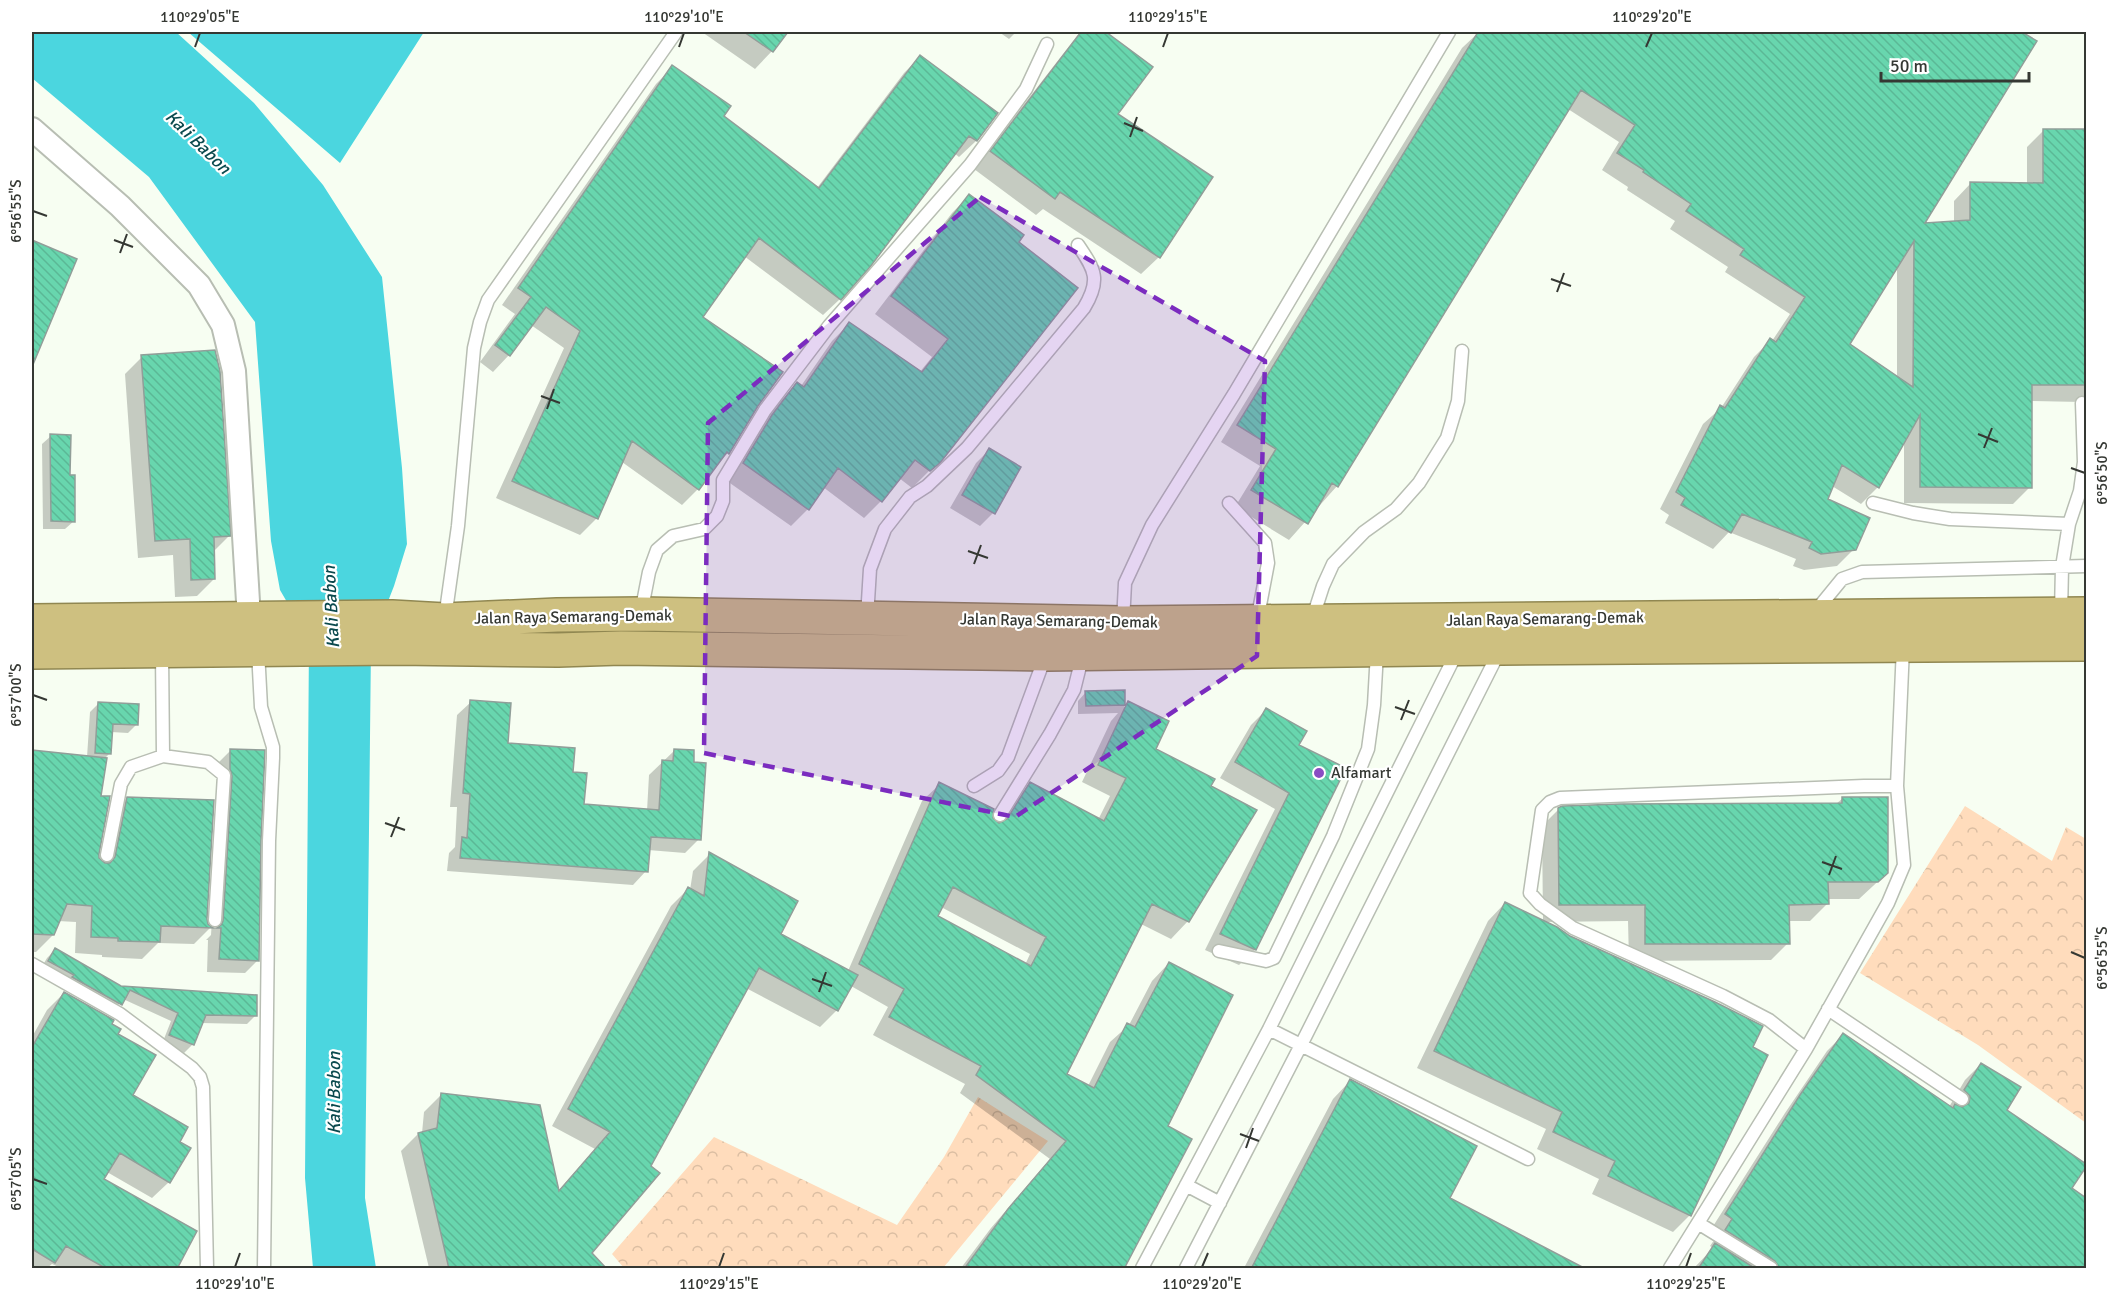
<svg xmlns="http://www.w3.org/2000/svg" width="2118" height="1300" viewBox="0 0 2118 1300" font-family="Signika,sans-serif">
<defs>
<pattern id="forest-crowns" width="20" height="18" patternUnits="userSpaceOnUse" patternTransform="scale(1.5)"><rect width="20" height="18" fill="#ffdcbc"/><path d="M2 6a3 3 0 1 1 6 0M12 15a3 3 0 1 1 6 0" fill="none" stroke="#dbbea2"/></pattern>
<pattern id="building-back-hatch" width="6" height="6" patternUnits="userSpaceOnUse" patternTransform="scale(1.5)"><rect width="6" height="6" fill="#68d6ae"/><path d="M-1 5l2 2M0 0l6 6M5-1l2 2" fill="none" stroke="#5bb896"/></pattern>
</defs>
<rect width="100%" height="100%" fill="#f7fef2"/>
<path fill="url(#forest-crowns)" d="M1965,806L2052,861L2066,827L2086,839V1123L1978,1045L1860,973Z
M978,1097L1048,1141L943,1268H624L612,1254L714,1137L897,1225L944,1157Z"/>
<path fill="#4bd6df" d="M32,32H176L254,103L323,185L382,277L402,468L407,544L394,586L371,645L365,1198L376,1268H313L305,1178L309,640L280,590L271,541L255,322L149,177L32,78Z
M188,32H424L340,163Z"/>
<path fill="#0003" fill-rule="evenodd" d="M702,32H786L772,51L755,69Z
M999,32H1016L1009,39Z
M1080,32H1103L1151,67L1116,115L1159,257L1141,274L1043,209L1036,215L974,169Z
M1479,32H2020L2035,42L1922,224L1954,223V201L1971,183L2027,184V147L2044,130H2086V416L2082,402L2030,401V487L2013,504L1904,503V441L1878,487L1861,504L1832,486L1826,500L1854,549L1837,566L1804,570L1793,566L1796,559L1729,532L1713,549L1665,523L1669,515L1660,509L1703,424L1721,408L1754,357L1771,340L1772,341L1790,314L1725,272L1728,267L1670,229L1675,221L1627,190L1628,187L1602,170L1619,142L1568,109L1337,486L1289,540L1235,507L1260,466L1221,442L1462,48ZM1897,265V377L1848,344Z
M920,57L996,114L976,141L959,157L954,153L840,299L823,315L744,256L701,317L757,405L728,453L715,465L698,489L682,505L622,462L597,518L580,535L496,498L564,348L531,325L509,355L493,372L480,362L515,314L502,305L656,84L673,67L722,116L817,188L904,73Z
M969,196L1017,242L938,462L912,488L899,478L881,501L864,518L823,487L808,509L791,526L727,481L755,434L780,401L797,384L801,386L832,341L849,324L919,373L932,357L875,314L952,213Z
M32,242L75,260L32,363Z
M142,357L229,536L213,552L214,579L197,596L175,597L173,555L138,558L125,374Z
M51,436L68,476L74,521L65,529H43L42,444Z
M989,450L993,513L980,526L950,508L976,463Z
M1086,692H1124V708L1129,703L1154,749L1209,787L1188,921L1171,939L1141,924L1065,1074L1088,1086L1110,1042L1129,1025L1152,981L1169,963L1166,1127L1123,1268H961L991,1228L1050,1159L960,1093L965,1084L873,1035L888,1007L851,986L837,1010L820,1027L746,988L590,1253L605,1268H429L401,1151L418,1134L422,1133L424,1112L441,1095L557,1192L595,1149L552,1126L671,906L688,889L690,890L693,871L710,854L779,935L848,971L922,801L940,784L999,825L1013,801L1031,783L1098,820L1110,796L1082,782L1111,721L1118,713L1078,714V701ZM941,907L1030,954L1025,965L936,916Z
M471,702L506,744L571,773L582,805L647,811L649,775L675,750L699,839L685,853L648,850L646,871L633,885L447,871L449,853L455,847L457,807H450L457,715Z
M99,703L136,725L128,733L111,732L110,753L105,758L99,797L98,859L101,862L110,815L127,798L210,928L194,944L158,943L142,959L102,957V955L75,953L76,922L58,921L53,935L36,952H32V752L87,757L90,712Z
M1266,710L1297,746L1344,769L1255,950L1239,965L1205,950L1275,809L1220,778L1251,725Z
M231,750L258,960L245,973L207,972L208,940H206L211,935L220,789L217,783L218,763Z
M1843,798L1887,873L1859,899H1827V904L1810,921H1788V943L1771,960L1629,961L1628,921L1543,922L1751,1048L1690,1215L1673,1232L1592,1194L1599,1179L1537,1149L1546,1129L1417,1068L1488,921L1505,903L1543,921L1542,826L1559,809L1836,804Z
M55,950L121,988L255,1016L247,1024L201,1023L193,1044L184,1053L162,1044L171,1021L123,999L112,1013L40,970L47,958Z
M64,993L110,1024L116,1034L131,1095L178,1142L169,1182L152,1198L107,1172L102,1180L175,1268H61L52,1264L47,1268H32V1037L47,1010Z
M1843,1035L1949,1107L1965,1080L1981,1064L2005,1111L2070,1188L2075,1209L2086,1218V1268H1694L1713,1248L1710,1246L1717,1236L1710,1231L1785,1113L1827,1051Z
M1350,1081L1448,1198L1582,1268H1244L1333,1099Z"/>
<path fill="url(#building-back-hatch)" stroke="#919e99" stroke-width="1.5" fill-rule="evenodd" d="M744,32H788L773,52Z
M1081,32H1106L1153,67L1118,114L1213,177L1160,258L1060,192L1055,199L990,151Z
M1478,32H2022L2037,41L1925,223L1970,220V182L2043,183V129H2086V385H2032V488L1920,487V415L1879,488L1842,465L1828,499L1870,518L1856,550L1821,554L1809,548L1812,542L1742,514L1731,533L1681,505L1685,498L1676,492L1720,405L1725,408L1770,338L1776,342L1805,297L1740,255L1744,249L1686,211L1691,204L1643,172L1644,170L1617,153L1635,125L1581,90L1338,487L1332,483L1308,524L1251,490L1276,449L1237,425ZM1914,241L1913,387L1850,344Z
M920,55L998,113L977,141L969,136L870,267L841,300L759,238L703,317L783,372L758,406L729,454L727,452L699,490L632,441L598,519L512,481L580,331L546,307L510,356L495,345L531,297L518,288L672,65L731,106L724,116L819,188Z
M969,194L1024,235L1019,242L1078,288L940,463L930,471L915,460L882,502L838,468L809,510L743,463L772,415L797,382L804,387L849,322L922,372L948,339L891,296Z
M32,240L77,259L32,367Z
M215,350L220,371L231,536L214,537L215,579L191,580L190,539L155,541L141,355Z
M50,434L71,435L70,475H75V522L51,521Z
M989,448L1021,467L995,514L962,495Z
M1125,690V705L1086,706L1085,691Z
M470,700L511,703L508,743L575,748L573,772L587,773L584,804L659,810L662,760L673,761L674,749L694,750V762L706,763L701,840L651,837L648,872L460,858L462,837L467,838L470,794L463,793Z
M1128,701L1169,721L1156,749L1215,779L1211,786L1257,810L1189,922L1152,904L1067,1074L1094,1088L1127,1023L1135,1027L1169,962L1233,995L1168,1126L1192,1139L1124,1269H964L1008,1209L1066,1141L976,1075L981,1066L889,1017L904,989L859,964L939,782L994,809L993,818L999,823L1007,819L1030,782L1104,821L1126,778L1098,765ZM953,887L1046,937L1031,966L938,916Z
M98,702L139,704L138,725L113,724L111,754L95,753Z
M1266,708L1307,731L1299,745L1346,768L1256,950L1220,934L1289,793L1235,762Z
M230,749L265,750L261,841L259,961L219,959L221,928H217L221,925L223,921L232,776L230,769Z
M32,750L107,758L101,796H110L99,854V858L105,863H110L115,857L127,797L214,800L207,919L208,924L213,928L161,926L160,942L118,941V938L91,937L92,906L67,904L54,935L32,934Z
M1842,797H1888V873L1878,882H1828L1829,904L1789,905L1790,944H1645V905H1559L1558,808L1562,806L1620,804L1842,803Z
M709,852L798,901L781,934L858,975L838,1011L759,968L651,1166L660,1173L592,1253L607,1269H449L418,1133L437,1128L441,1093L540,1105L559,1191L610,1132L568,1109L688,887L704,896Z
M1505,902L1557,927L1570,936L1715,1002L1763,1026L1753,1047L1768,1055L1691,1216L1608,1176L1615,1161L1553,1132L1562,1112L1434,1051Z
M55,948L121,986L257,995V1016L206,1015L194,1045L169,1035L178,1013L130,990L122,1005L72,977L74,975L48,961Z
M64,992L114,1020L112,1024L121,1029L118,1034L156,1055L133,1095L188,1127L180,1142L191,1148L170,1183L120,1153L104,1179L197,1231L177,1269H107L66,1246L55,1263L32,1249V1047Z
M1843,1033L1953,1108L1955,1104L1962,1107L1969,1103L1970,1096L1964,1090L1981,1063L2021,1087L2007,1110L2086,1164V1167L2072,1188L2086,1198V1269H1779L1775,1261L1725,1230L1732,1219L1725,1214L1800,1095Z
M1350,1079L1477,1146L1450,1198L1586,1269H1251Z
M1715,1243L1756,1269H1698Z"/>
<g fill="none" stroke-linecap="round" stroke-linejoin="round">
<defs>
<path id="service" d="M1229,503L1265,543L1268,563L1257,621
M1873,503L1913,513L1950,519L2069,524
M1815,612L1842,579L1862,572L2086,566
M641,613L649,572L657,550L673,536L704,529L717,516L723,501V480L765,410L829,326L970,165L1026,89L1047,44
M2061,613L2062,567L2069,524L2080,491L2084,462L2082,403
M867,617L870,569L885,529L910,497L927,486L967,448L1084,308C1101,280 1095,270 1078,245
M445,618L458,526L474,348L480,322L488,300L676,32
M1312,620L1323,586L1333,564L1364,532L1396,509L1419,483L1447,438L1458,401L1462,351
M1123,622L1125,583L1152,525L1234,394L1449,32
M258,651L261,707L273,747V758L269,841L264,1268
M163,756L208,762L224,775L215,920
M974,786L998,771L1008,757L1045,657
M1000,815L1050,734L1074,690L1083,654
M107,855L121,784L131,767L163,756L162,653
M1219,951L1266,961L1274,958L1333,836L1368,749L1374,705L1377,652
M32,964L120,1014L192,1068L200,1077L203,1087L207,1268
M1828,1009L1962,1099
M1269,1029L1528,1159
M1806,1049L1769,1020L1723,996L1573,928L1540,904L1530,893L1542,810L1550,802L1560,798L1864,786H1897L1903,647
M1186,1185L1220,1203
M1698,1223L1771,1268
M1142,1268L1269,1029L1452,662L1458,654
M1186,1268L1300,1047L1499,652
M1670,1268L1806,1049L1888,903L1904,865L1897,786"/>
<path id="minor" d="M32,129L120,206L199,285L223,325L234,371L249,618"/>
<path id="trunk" d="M32,621L392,617L445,620L557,615L641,614L1123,623L2086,614
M32,652L397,648L558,650L621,648L1047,654L1501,648L2086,644"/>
</defs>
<use href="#service" stroke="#b8beb3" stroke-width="15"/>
<use href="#minor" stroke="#b8beb3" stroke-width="26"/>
<use href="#trunk" stroke="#908751" stroke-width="36"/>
<use href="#service" stroke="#fff" stroke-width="12"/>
<use href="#minor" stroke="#fff" stroke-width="22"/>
<use href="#trunk" stroke="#cec080" stroke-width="33"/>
</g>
<path fill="#7b2cbf" fill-opacity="0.2" stroke="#7b2cbf" stroke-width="4.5" stroke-dasharray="12 8" stroke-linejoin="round" d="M980,197L1265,361L1257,656L1015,817L704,753L708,423Z"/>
<path fill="none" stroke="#353833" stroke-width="2" d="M195,47L200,33M679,47L684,33M1163,47L1168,33M1646,47L1652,33M1124,123L1143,131M1130,137L1137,117M33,211L47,216M114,240L133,247M120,253L127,234M1551,279L1571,286M1557,292L1564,273M541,396L560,403M547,409L554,389M1978,434L1998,442M1984,448L1992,428M2071,468L2085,473M968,551L988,558M974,564L981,545M33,695L47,700M1395,707L1415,714M1401,720L1409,700M385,823L405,830M391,837L399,817M1822,862L1842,869M1829,875L1836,856M2071,952L2085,958M812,979L832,986M819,992L826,972M1240,1134L1259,1141M1246,1148L1253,1128M33,1179L47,1184M235,1267L240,1253M719,1267L724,1253M1202,1267L1208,1253M1686,1267L1691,1253"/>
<circle fill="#8a4dc3" stroke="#fff" stroke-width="2" cx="1319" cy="773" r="6"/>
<g text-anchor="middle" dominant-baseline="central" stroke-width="4.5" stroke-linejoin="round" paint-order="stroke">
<g font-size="16" fill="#353833" stroke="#fff">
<text transform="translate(573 617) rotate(-1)">Jalan Raya Semarang-Demak</text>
<text transform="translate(1545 619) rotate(-1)">Jalan Raya Semarang-Demak</text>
<text transform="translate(1059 621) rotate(1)">Jalan Raya Semarang-Demak</text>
</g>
<g font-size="16" fill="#353833" stroke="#fff" text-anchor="start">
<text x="1331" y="773">Alfamart</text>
</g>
<g font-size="18" font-style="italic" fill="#0b4a4e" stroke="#fff">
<text transform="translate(198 142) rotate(44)">Kali Babon</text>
<text transform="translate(331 607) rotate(-93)">Kali Babon</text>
<text transform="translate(334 1093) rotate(-90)">Kali Babon</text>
</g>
</g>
<rect width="2118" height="1300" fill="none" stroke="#ffffff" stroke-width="66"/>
<path d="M1881 72v9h148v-9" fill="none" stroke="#353833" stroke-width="3"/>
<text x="1890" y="72" font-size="18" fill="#353833" stroke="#ffffff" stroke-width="4.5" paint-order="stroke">50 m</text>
<rect x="33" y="33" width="2052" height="1234" fill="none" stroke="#353833" stroke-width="2"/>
<g font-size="15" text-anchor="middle" fill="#353833">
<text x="200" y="22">110°29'05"E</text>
<text x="684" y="22">110°29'10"E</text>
<text x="1168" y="22">110°29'15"E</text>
<text x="1652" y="22">110°29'20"E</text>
<text transform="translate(16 211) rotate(-90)" y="5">6°56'55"S</text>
<text transform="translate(2102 473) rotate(-90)" y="5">6°56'50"S</text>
<text transform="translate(16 695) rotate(-90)" y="5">6°57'00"S</text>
<text transform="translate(2102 958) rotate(-90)" y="5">6°56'55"S</text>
<text transform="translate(16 1179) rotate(-90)" y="5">6°57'05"S</text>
<text x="235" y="1289">110°29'10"E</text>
<text x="719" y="1289">110°29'15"E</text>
<text x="1202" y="1289">110°29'20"E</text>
<text x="1686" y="1289">110°29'25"E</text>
</g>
</svg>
